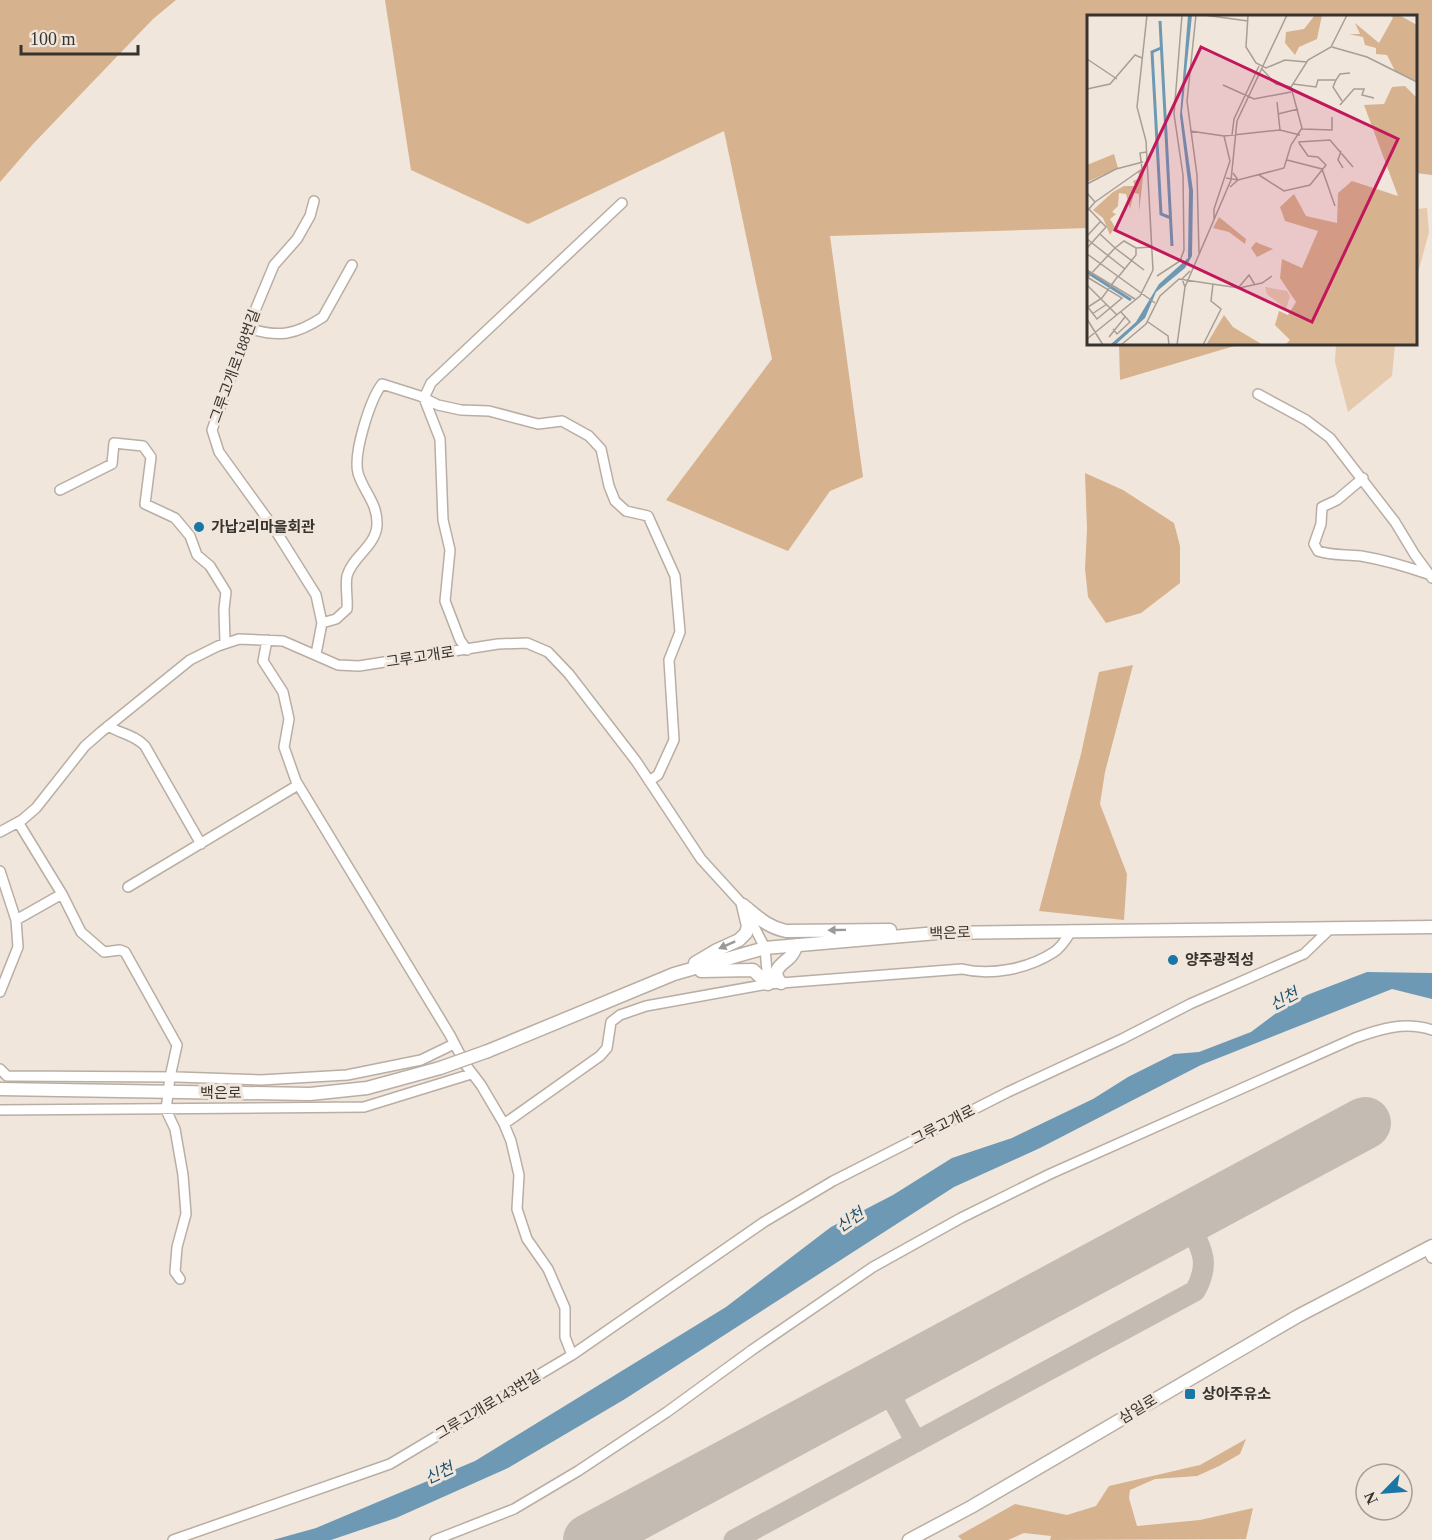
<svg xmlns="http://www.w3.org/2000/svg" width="1432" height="1540" viewBox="0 0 1432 1540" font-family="'Times New Roman','Noto Sans KR',serif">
<rect width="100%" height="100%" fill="#f1e6db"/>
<path fill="#e6caae" d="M1427,208L1429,232L1416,280V209Z
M1336,344H1395L1392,376L1348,412L1335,362Z"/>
<path fill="#d6b28e" d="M0,0H176L153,19L33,144L0,182Z
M385,0H1432V175L1416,173V16H1088V228L830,236L863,477L830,491L788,551L666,500L772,359L724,131L528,224L411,170Z
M1119,344H1241L1120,380Z
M1085,473L1123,490L1174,523L1180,546V583L1141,613L1106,623L1088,597L1085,569L1087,529Z
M1133,665L1105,772L1100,804L1127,874L1124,920L1039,911L1081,754L1099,672Z
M1246,1439L1240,1454L1219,1466L1197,1476L1155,1479L1130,1490L1129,1498L1137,1526L1200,1520L1253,1508L1246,1539L1050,1540L1051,1536L1024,1533L1008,1540H962L958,1536L1015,1504L1067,1515L1096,1506L1109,1486L1200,1465Z"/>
<path fill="#6d99b5" d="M1367,972L1432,973V999L1392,989L1201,1065L1040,1148L954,1187L625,1399L508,1468L396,1518L331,1540H273L316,1528L475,1461L726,1307L831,1227L893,1195L952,1158L1012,1138L1093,1099L1128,1077L1174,1054L1199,1052L1251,1032L1283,1008L1307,995Z"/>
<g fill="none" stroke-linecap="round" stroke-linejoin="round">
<path stroke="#c4bbb2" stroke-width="21" d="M883,1382L916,1442
M597,1535L600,1540
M734,1540L1195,1291C1212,1262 1200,1246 1187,1219"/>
<path stroke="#c4bbb2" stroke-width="52" d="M589,1540L1365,1123"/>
<defs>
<path id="minor" d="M314,201L310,216L297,239L274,265L249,325L212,430L219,452L274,528L316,595L322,623L316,654
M248,328C278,338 296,335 323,317L352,265
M1258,394L1306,420L1330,438L1395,522L1415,555L1432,578
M1363,478L1337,500L1322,507L1321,524L1314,544L1318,551C1332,556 1346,554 1361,556C1385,560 1408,567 1431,575
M60,490L112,464L114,443L143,446L151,457L145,504L175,518L190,536L197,555L210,566L226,592L224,609L225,643
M322,623L336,619L347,609C348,599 345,586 347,576C352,557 376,546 377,525C378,503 363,491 358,473C353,453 370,400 382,384L420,396L438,405L461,410L489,411L538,424L562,421L589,436L601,449L609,486L615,501L626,511L648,516L675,576L680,632L669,660L674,740L658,775L649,781
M267,640L263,661L283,692L289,719L284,747L296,781L450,1035L465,1064L481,1085L504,1124L511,1141L519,1175L517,1209L527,1239L548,1269L565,1308V1337L572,1355
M467,650L460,640L445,601L450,550L443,520L440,439L424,398L431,383L622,203
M108,726C121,734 135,735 145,746L201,844
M18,822L62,894L81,932L104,952L120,950L125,952L177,1045L170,1077L166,1110L175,1129L183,1175L186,1214L177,1247L175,1272L180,1279
M0,832L22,820L36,808L85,746L101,732L190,660L218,646L239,639L283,641L338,665L359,666L498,644L527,643L548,652L569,674L636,761L701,859L743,905L765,948L768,984
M0,871L16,920L18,947L0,992
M128,887L298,785
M16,920L62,894
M0,1069L7,1076L177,1077L261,1080L347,1075L421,1060L454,1044
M0,1110L364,1107L471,1074
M504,1124L600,1056L607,1048L611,1022L620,1015L646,1006L768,984L962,969C991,976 1028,969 1054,952C1062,947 1067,938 1072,930
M1427,1249L1432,1258
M173,1540L390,1464L572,1355L764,1222L833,1181L1008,1092L1122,1039L1190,1004L1304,954L1331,928
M435,1540L514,1509L578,1471L667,1412L752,1350L873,1267L961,1218L1050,1174L1355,1038C1380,1029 1405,1021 1432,1030"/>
<path id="major" d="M743,905C758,917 767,927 786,931L890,930
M695,963L717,950L739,940L746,933L748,926L743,905
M701,971L753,970L768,984
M781,983C770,971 781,965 789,958C793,955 795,949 797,945
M488,1051L674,974L765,948L937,933L1432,927
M0,1089L310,1094L367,1088L440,1068
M909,1540L971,1507L1298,1316L1432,1246"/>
</defs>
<use href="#minor" stroke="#b9aea4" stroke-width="12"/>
<use href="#major" stroke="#b9aea4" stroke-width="15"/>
<use href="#minor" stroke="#fff" stroke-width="9"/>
<use href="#major" stroke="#fff" stroke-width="12"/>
<defs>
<path id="major-bridge" d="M440,1068L488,1051"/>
</defs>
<use href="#major-bridge" stroke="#b9aea4" stroke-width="15" stroke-linecap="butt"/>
<use href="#major-bridge" stroke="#fff" stroke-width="12"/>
</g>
<defs><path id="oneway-solid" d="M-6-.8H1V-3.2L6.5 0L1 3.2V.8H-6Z" transform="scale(1.5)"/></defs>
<g fill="#9b9997">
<use href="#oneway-solid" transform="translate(837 930) rotate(179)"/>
<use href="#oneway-solid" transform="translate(727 945) rotate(156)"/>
</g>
<g fill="#1a76a4" stroke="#f1e6db" stroke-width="2">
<circle cx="199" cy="527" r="6"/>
<circle cx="1173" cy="960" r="6"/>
<rect x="1184" y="1388" width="12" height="12" rx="3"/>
</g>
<g text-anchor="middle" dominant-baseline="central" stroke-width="6" stroke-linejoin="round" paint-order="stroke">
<g font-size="15" fill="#37332f" stroke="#f1e6db">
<text transform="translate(235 366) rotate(-70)">그루고개로188번길</text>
<text transform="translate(420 657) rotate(-9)">그루고개로</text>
<text transform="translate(950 933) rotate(-2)">백은로</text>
<text x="221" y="1093">백은로</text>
<text transform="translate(943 1125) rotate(-27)">그루고개로</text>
<text transform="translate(488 1405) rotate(-31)">그루고개로143번길</text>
<text transform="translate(1138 1409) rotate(-31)">삼일로</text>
</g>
<g font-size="15" font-weight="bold" fill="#37332f" stroke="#f1e6db" text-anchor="start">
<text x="211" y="527">가납2리마을회관</text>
<text x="1185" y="960">양주광적성</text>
<text x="1202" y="1394">상아주유소</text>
</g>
<g font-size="16" font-style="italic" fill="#1c5270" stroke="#f1e6db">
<text transform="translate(1284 999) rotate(-28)">신천</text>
<text transform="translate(850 1220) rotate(-34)">신천</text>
<text transform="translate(439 1473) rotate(-25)">신천</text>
</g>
</g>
<g transform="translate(1087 15)">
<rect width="330" height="330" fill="#f1e6db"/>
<path d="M178,272L200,276L203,281L199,294L180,279Z" fill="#e6caae"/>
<path d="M228,0H235L230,24L212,32L208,40L198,28L199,17L217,14ZM303,0H312L330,10V66L308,56L300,40L289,39V33L278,30L276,22L262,19H273L268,8L292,28L306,3ZM318,71L330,83V330H198L203,325L188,310L192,296L201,300L209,287L193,263L195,244L215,253L231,216L198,206L193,192L207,179L219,201L250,208L251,178L265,166L311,181L277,90L297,89L305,72ZM27,139L31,153L0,167V150ZM57,154L52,197V179L47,178L43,194L39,179L32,178L31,191L25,197L29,199L23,204L28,212L23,220L16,203L6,195L26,177L37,171H48L46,166L53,163L51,157ZM132,202L159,224L158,229L142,217L126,213ZM169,227L173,229L186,234L170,242L164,233ZM137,300L146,312L176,330H119Z" fill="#d6b28e"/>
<path d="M101,0H105L95,97L106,176L105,241L98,253L69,277L58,303L28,330H23L49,307L72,269L101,243L102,175L93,101Z" fill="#6d99b5"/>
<path fill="none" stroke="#6d99b5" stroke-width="3" d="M73,6L85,231M74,33L65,37L74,199L84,203M0,257L44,285"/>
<path fill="none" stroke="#a79e96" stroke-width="1.5" d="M109,0L100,86L110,160L112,238M117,0L161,6M161,0L159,32L169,48L179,53L198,45L220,47M245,32L280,42L330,67M0,44L30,64M174,53L189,69L204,72M249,65L246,72L255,86M206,69L229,72L231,65H249L253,59L263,58M136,70L167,84L204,77M0,74L23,69L48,40L55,43M190,87L193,115M253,90L267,74H277L275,80L287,83M191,99L211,94M215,114L245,115V102M103,116L137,121L193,115L213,120M145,120L147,104L172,51M211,127L243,125L266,152M254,136L251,145L256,153M200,145L235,154L248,191M172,160L197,176L223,170L239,150L231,142L221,141L212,128M139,163L151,165L197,153L204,130L215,113L204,72L221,45L244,32L260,0M0,169L29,154L56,147M143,172L151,165L146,158M0,178L8,187L1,195M8,187L55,154L53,138L59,137M0,192L19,212L0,233M127,205V194L143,146L137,121M0,221L14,206M0,224L38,254M0,239L68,288M0,255L48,284M57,255L28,233L37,226L49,233L65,232M32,261L49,240V233M70,261L93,246L97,235L96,160L87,99L95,0M0,262L35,283L10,304L0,291M1,262L28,233L13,219M0,270L30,300M98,272L95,264L103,256M152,272L162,260L168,270M1,292L15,283L31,261M5,299L20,289M0,304L16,330M61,307L81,321L82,330M26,314L30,319L43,307L34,297M22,322L38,302M0,324L53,281L66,255L59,126L50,92L60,0M34,330L59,309L73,281L92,264L152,273L175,268L185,261M90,330L98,272L144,165L150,106L200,0M116,330L134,294L124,286L126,269"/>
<path fill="#c2185b" fill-opacity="0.15" stroke="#c2185b" stroke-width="3" d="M114,32L311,124L225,307L28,215Z"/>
<rect width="330" height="330" fill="none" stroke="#37332f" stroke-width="3"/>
</g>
<g transform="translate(1384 1492) rotate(245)"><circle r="28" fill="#f1e6db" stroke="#a79e96" stroke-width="1.5"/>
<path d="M0-4.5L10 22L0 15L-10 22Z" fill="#1a76a4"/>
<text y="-9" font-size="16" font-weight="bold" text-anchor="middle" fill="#37332f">N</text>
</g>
<path d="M21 45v9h117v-9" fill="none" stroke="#37332f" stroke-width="3"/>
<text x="30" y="45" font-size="18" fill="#37332f" stroke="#f1e6db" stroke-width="4.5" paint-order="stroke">100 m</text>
</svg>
